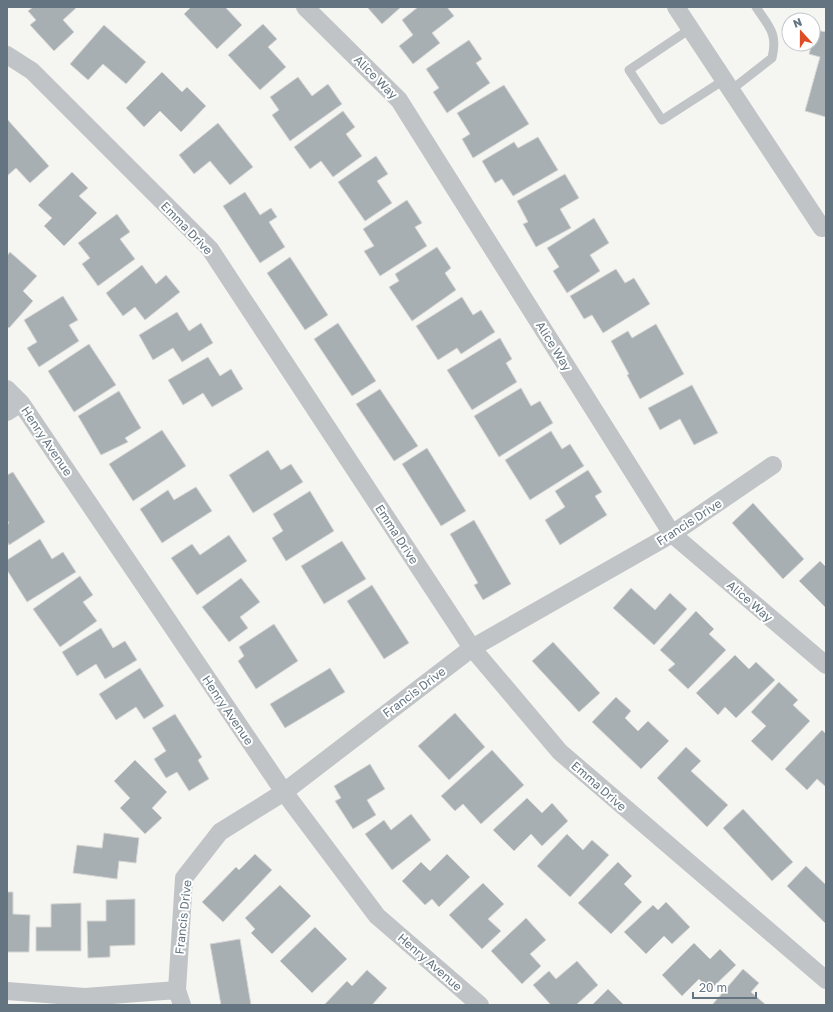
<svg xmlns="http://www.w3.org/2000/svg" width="833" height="1012" viewBox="0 0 833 1012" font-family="'Golos Text',sans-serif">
<rect width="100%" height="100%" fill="#f5f5f1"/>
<path fill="#a7afb3" stroke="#d6d6d4" d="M33,7H77L63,20L74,32L54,51L30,25L36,20L28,11Z
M191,7H225L242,25L217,49L184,14Z
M367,7H401L382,24Z
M418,7H447L454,16L432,33L440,43L413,64L399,46L413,35L402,20Z
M263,24L277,39L268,47L286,67L260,90L228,55Z
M104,25L146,62L126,84L103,64L88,80L70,64Z
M816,30L826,32V117L805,111L820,57L809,54Z
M469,40L482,59L476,63L490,83L447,113L433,92L439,88L426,69Z
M162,72L182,92L187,87L206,106L181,132L160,111L144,127L126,108Z
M298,77L312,96L328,84L342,104L290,141L272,115L279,110L270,97Z
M504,85L529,124L473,158L462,139L470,134L457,113Z
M343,111L355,127L346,134L362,156L333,177L321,161L310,169L294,147Z
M7,119L49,166L30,183L16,168L7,176Z
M218,123L253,167L230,185L210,161L194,174L179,155Z
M538,137L558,170L513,196L502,179L495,183L482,161L514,142L518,148Z
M376,156L388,174L377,181L392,203L365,221L338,182Z
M72,172L88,188L79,196L97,213L64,246L44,226L52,218L38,205Z
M565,174L579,198L560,209L571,228L536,247L523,224L528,222L517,201Z
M245,192L260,215L271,208L277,217L269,222L285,247L260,263L223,206Z
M407,200L422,223L415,227L427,246L380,276L364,251L374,246L363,229Z
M117,214L130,232L120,239L135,259L98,286L82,264L90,258L78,243Z
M594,218L609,243L590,255L600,271L567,293L553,271L559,267L547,248Z
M437,247L451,268L445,273L456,290L412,321L389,287L399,281L395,274Z
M10,252L37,276L23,291L33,301L9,328L7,326V256Z
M290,257L328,315L305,330L267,273Z
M142,265L156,284L166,275L180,292L145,320L135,307L123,316L106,293Z
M616,269L625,283L634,278L650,304L603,333L592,315L584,319L570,296Z
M63,296L78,320L69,325L79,341L39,367L27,348L37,342L24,320Z
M462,297L473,315L481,310L495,332L461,354L457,348L438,360L416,326Z
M177,312L189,331L201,323L213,343L182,362L173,348L153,360L139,335Z
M338,323L376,381L352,396L314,339Z
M656,324L684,374L640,399L627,375L629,374L611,341L628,331L632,338Z
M500,338L512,359L506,363L517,382L472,410L447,370Z
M89,344L116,385L74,412L48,371Z
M208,357L220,376L231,369L243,389L212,407L203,393L183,405L168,380Z
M692,385L718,433L694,445L680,419L660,430L648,408Z
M521,388L531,406L540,401L553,423L499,457L474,416Z
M380,389L418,446L394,461L356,404Z
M119,391L141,428L125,438L128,442L101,455L78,416Z
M162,430L186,466L133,501L109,464Z
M551,431L562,449L570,444L584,466L530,500L505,460Z
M427,448L466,511L441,526L402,464Z
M268,450L281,470L291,464L303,482L253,513L229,475Z
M588,470L602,492L595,496L607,515L560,545L545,520L565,507L555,491Z
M13,472L45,522L9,545L7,541V524L9,523L7,520V475Z
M196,487L212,511L162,543L140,509L168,490L174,500Z
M310,491L334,531L286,561L272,538L283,531L273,514Z
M753,503L804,559L783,579L732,523Z
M474,520L511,584L483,600L474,585L478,583L450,534Z
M229,535L247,561L197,595L171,558L192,544L200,555Z
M40,539L52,559L63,552L76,572L27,602L7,570V560Z
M342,541L366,579L324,604L301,566Z
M820,561L826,567V608L799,581Z
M80,576L93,595L83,602L97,621L60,647L33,609Z
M241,578L260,602L240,617L248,628L229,642L202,607Z
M372,585L409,643L384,659L347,601Z
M631,588L655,610L670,593L687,609L654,645L613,608Z
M696,611L714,629L709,634L726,650L688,689L668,670L675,664L660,650Z
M274,624L298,661L256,689L238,661L244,656L239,647Z
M101,628L113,648L125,641L137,660L105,679L96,664L77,676L62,652Z
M553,642L600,693L579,712L532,661Z
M735,655L749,669L756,662L775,680L736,718L725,707L718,715L696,693Z
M140,668L164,706L144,719L136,707L116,720L99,694Z
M330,668L345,692L285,728L270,704Z
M779,682L798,700L793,705L810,721L772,761L751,741L766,726L751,712Z
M616,697L631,711L625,718L638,731L648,721L669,741L641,769L592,722Z
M455,713L485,747L449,780L418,746Z
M175,714L202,757L198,760L209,779L189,791L177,772L166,778L154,759L166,751L152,728Z
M822,730L826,734V787L817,779L807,790L785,769Z
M686,747L701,761L691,771L728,805L707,827L657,778Z
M492,750L524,785L481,824L463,804L455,811L441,796Z
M135,760L167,792L152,808L162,818L145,834L120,808L130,798L114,781Z
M370,764L385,789L367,800L376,815L353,829L335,801L341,798L334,786Z
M527,798L542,813L552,803L568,821L542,846L531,834L514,851L493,830Z
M743,809L793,862L772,881L723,828Z
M411,814L431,840L392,870L365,834L384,820L391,830Z
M104,833L139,838L136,863L119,861L117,879L73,873L77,845L102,848Z
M567,834L583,850L592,840L609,855L570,897L537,866Z
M255,854L272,870L223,922L202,902L236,867L239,870Z
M447,854L470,877L439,907L432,899L425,905L402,881L421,862L430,871Z
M618,862L632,876L624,884L642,902L611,934L578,903Z
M806,866L826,885V924L787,886Z
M483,883L504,904L488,919L501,931L482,949L449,915Z
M280,885L311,916L272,954L251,933L255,929L245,918Z
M7,892H13V914L30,915L29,952H7Z
M135,899V945L110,946V957L88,958L87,921H106V900Z
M666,902L690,927L672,944L664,936L646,954L624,932L653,905L658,910Z
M81,903V951H36V927H51V904Z
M526,918L546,940L530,954L541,966L522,984L491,951Z
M315,927L347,959L312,993L280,961Z
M240,939L251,1005H221L210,944Z
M694,943L710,959L720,949L736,965L710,990L699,979L682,996L662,975Z
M577,961L598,985L576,1005H551L533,985L549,971L556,979Z
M743,969L759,983L751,992L766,1005H712Z
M367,970L387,988L372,1005H324L347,981L352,986Z
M608,989L624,1005H592Z"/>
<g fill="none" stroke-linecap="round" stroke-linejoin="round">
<path stroke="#c0c4c7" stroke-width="9" d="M690,29L629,70L662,120L724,80
M731,90L772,58C778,33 769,27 756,7"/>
<path stroke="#c0c4c7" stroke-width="18" d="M305,7L399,100L672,534L826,665
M676,7L822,228
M7,55L32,71L210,249L472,648L560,752L826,980
M7,389L21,403L284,792L377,916L480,1005
M7,412L21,403
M7,991L85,997L177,990
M182,1005L177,990L184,878L220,832L284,792L472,648L672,534L773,465"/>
</g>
<g text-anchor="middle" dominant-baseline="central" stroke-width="4" stroke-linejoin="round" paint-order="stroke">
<g font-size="12" fill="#647581" stroke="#fff">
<text transform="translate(376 77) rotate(45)">Alice Way</text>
<text transform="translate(187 228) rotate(46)">Emma Drive</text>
<text transform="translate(554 346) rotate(58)">Alice Way</text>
<text transform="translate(47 441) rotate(56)">Henry Avenue</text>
<text transform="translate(689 522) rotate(-33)">Francis Drive</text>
<text transform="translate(397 534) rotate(57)">Emma Drive</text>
<text transform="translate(750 601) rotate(41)">Alice Way</text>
<text transform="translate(414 692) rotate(-37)">Francis Drive</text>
<text transform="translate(228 710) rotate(56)">Henry Avenue</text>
<text transform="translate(599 786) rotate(41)">Emma Drive</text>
<text transform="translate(183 917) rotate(-84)">Francis Drive</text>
<text transform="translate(430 962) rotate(41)">Henry Avenue</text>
</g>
</g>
<rect width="833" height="1012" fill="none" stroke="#647581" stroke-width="16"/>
<g transform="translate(801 32) rotate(339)"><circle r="19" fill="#ffffff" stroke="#c1c8cd"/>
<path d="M0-3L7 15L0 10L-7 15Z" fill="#df4d27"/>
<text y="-6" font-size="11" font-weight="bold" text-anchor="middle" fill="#647581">N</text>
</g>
<path d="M693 992v6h63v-6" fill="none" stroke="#647581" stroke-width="2"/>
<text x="699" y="992" font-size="12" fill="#647581" stroke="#ffffff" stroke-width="3" paint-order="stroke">20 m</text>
</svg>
